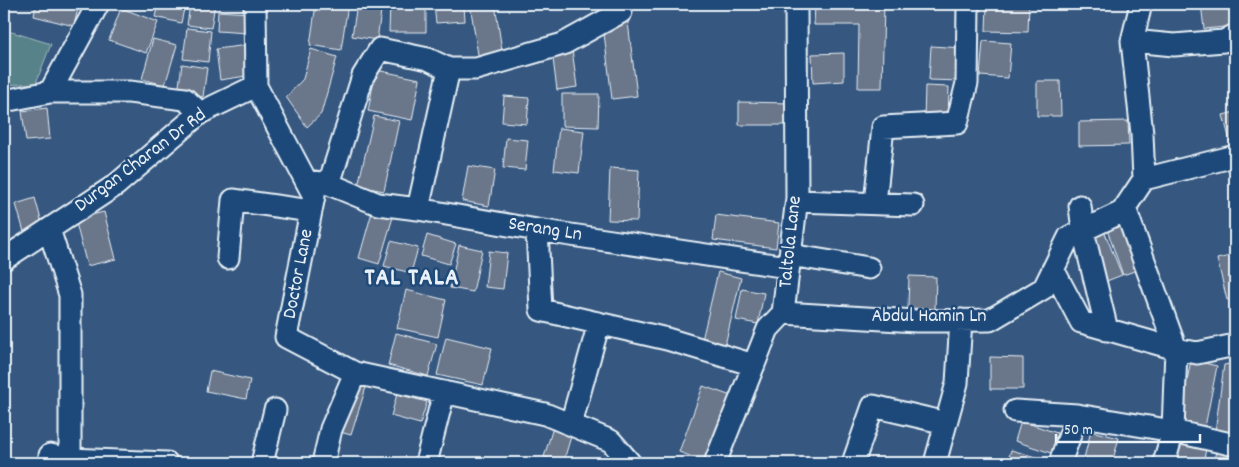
<svg xmlns="http://www.w3.org/2000/svg" width="1239" height="467" viewBox="0 0 1239 467" font-family="Dekko,sans-serif">
<rect width="100%" height="100%" fill="#36577f"/>
<filter id="ink" filterUnits="userSpaceOnUse"><feTurbulence type="fractalNoise" baseFrequency=".02" numOctaves="2"/><feDisplacementMap in="SourceGraphic" scale="10" xChannelSelector="R" yChannelSelector="G"/><feConvolveMatrix kernelMatrix="1 2 1 2 8 2 1 2 1" color-interpolation-filters="sRGB"/></filter>
<g filter="url(#ink)">
<path fill="#588289" stroke="#a0bac0" d="M12,32L51,44L36,83L4,85V33Z"/>
<path fill="#6b768a" stroke="#e8f1f8" d="M36,4H79L74,26L34,16Z
M158,4H185L181,23L155,17Z
M190,4H215L211,28L187,25Z
M316,4H348L341,50L310,45Z
M357,4H382L377,40L352,36Z
M390,4H426V32H389Z
M434,4H464L465,21L436,23Z
M470,4H495L503,57L479,61Z
M815,4H884L882,88H858L859,25H814Z
M987,4H1029L1028,32L986,31Z
M1201,4H1234L1235,26L1204,29Z
M121,8L158,22L146,53L109,40Z
M218,11L249,13L248,33L217,31Z
M628,22L637,96L612,99L603,25Z
M187,28L211,31L208,62L183,59Z
M153,39L177,45L165,85L142,79Z
M983,41L1011,43L1008,78L980,76Z
M248,45L253,75L220,80L216,49Z
M931,46L963,48L961,81L929,80Z
M311,49L337,57L321,114L307,127L286,97L303,79Z
M572,49L577,87L557,90L552,51Z
M844,53V81L813,83L812,54Z
M182,64L207,68L203,97L178,93Z
M376,70L420,79L412,120L368,111Z
M1037,81H1060L1061,116H1037Z
M925,86L949,87L948,121L924,120Z
M562,94H599L598,127L562,126Z
M504,96L529,98L527,124L502,122Z
M739,102L791,103V125H739Z
M47,108L50,139L26,141L22,111Z
M1235,112V152H1233L1223,115Z
M374,116L399,121L384,191L358,186Z
M1128,121L1129,145L1079,146V122Z
M559,128L584,131L579,173L554,170Z
M506,138L528,140L525,170L503,168Z
M468,166L495,170L489,206L462,201Z
M610,168L639,170L637,221L608,220Z
M35,198L43,227L24,232L16,204Z
M104,212L116,259L87,266L75,219Z
M372,212L393,217L379,264L359,258Z
M716,215L779,223L776,248L713,240Z
M1125,217L1143,268L1123,275L1105,224Z
M1102,226L1122,275L1104,282L1085,232Z
M427,235L456,244L449,264L421,256Z
M391,241L418,248L411,273L384,266Z
M459,245L482,250L473,292L450,288Z
M489,251L507,253L503,289L485,287Z
M1234,255L1235,298L1227,300L1217,259Z
M718,272L741,278L725,345L702,340Z
M909,276L936,277L935,309L908,308Z
M742,289L764,293L758,324L736,320Z
M406,290L446,300L438,337L397,328Z
M396,333L437,344L428,376L388,365Z
M446,337L492,348L483,385L437,375Z
M990,357L1023,358V389H990Z
M1191,360L1217,366L1204,432L1178,426Z
M1235,363V434L1215,432L1224,365Z
M210,371L250,380L246,399L206,391Z
M358,381L367,384L351,435L336,431Z
M703,386L734,397L709,463L679,452Z
M397,394L427,402L420,424L391,416Z
M1021,421L1057,433L1051,453L1015,441Z
M554,424L573,430L563,463L544,457Z
M1091,431L1119,438L1112,463H1103L1084,458Z
M1181,443L1206,449L1203,463H1176Z
M1217,448L1235,452V463H1213Z
M1011,450L1050,461L1049,463H1007Z"/>
<g fill="none" stroke-linecap="round" stroke-linejoin="round">
<defs>
<path id="minor" d="M255,4L256,86L314,196L286,337L355,373L545,414L611,441L630,463
M1141,4L1132,41L1174,45L1224,41L1235,35
M50,92H129L185,99L200,113
M4,101L50,92L98,4
M1144,179L1235,156
M306,181L329,184L378,204L418,209L537,230L788,267
M329,184L363,76L380,49L428,59L449,69H476L563,44L621,12V4
M797,201L913,205
M875,203L883,127L957,123L967,83L968,4
M1080,206L1083,231L1107,330
M1125,208L1176,349L1173,431L1164,463
M418,209L449,69
M49,229L70,295V459
M537,230L541,310L667,339L754,365
M790,255L869,268
M228,258L233,200L311,211
M4,259L116,185L200,113L256,86
M1053,269L1081,322L1176,349L1197,353L1235,345
M783,313L916,321L990,320L1044,288L1069,237L1122,212L1144,179L1142,134L1132,41
M1015,411L1077,415L1173,431L1235,445
M571,424L599,323
M49,463L50,455L70,459L167,463
M262,463L275,410
M323,463L331,429L355,373
M426,463L444,392
M715,463L768,329L783,313L797,198L796,4
M853,463L873,406L946,423
M935,463L957,383L961,320
M1060,463L1077,415"/>
</defs>
<use href="#minor" stroke="#e8f1f8" stroke-width="25"/>
<use href="#minor" stroke="#1f4a7a" stroke-width="21"/>
</g>
</g>
<g text-anchor="middle" dominant-baseline="central" stroke-width="5" stroke-linejoin="round" paint-order="stroke">
<g font-size="20" fill="#e8f1f8" stroke="#1f4a7a">
<text transform="translate(141 161) rotate(-37)">Durgan Charan Dr Rd</text>
<text transform="translate(545 230) rotate(9)">Serang Ln</text>
<text transform="translate(791 242) rotate(-84)">Taltola Lane</text>
<text transform="translate(299 274) rotate(-79)">Doctor Lane</text>
<text x="929" y="317">Abdul Hamin Ln</text>
</g>
<g font-size="25" font-weight="bold" letter-spacing="1" fill="#e8f1f8" stroke="#1f4a7a">
<text x="412" y="279">TAL TALA</text>
</g>
</g>
<rect width="1239" height="467" fill="none" stroke="#1f4a7a" stroke-width="20"/>
<rect x="10" y="10" width="1219" height="447" fill="none" stroke="#e8f1f8" stroke-width="2" filter="url(#ink)"/>
<path d="M1056 434v8h144v-8" fill="none" stroke="#e8f1f8" stroke-width="2.5"/>
<text x="1064" y="434" font-size="15" fill="#e8f1f8" stroke="#1f4a7a" stroke-width="4" paint-order="stroke">50 m</text>
</svg>
